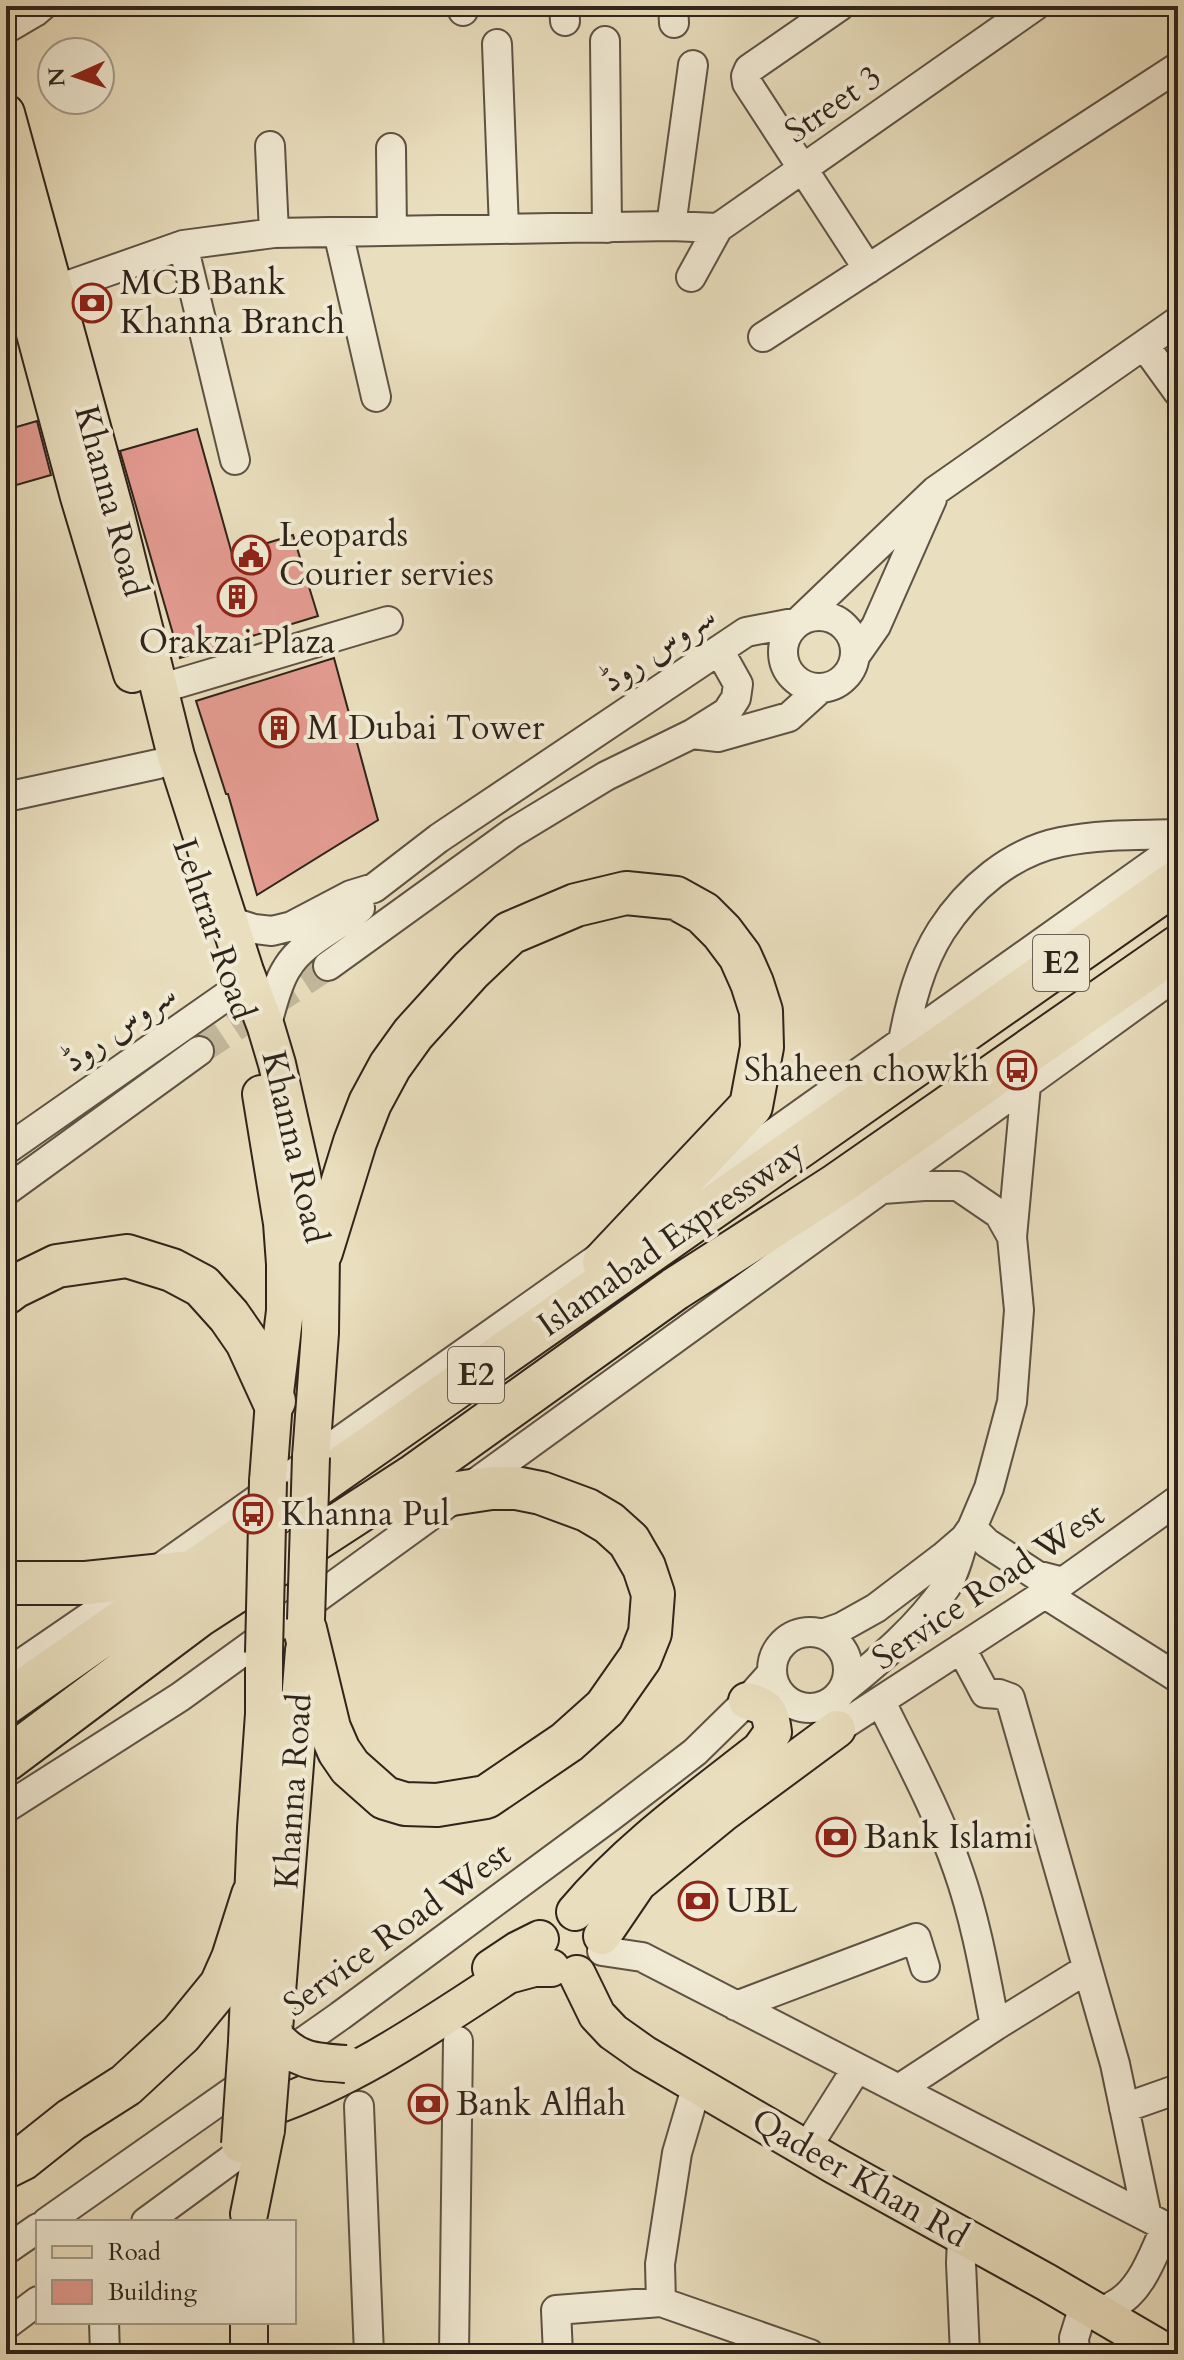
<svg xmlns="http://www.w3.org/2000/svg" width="1184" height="2360" viewBox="0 0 1184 2360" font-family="Cardo,Amiri,serif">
<rect width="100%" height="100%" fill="#e9debd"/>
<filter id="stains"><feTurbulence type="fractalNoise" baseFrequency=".0025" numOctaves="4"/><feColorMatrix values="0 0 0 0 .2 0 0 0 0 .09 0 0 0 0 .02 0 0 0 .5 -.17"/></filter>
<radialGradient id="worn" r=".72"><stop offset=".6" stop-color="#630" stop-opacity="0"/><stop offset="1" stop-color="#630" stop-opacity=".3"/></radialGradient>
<path fill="#e39b90" stroke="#2f241b" stroke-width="2" d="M37,421L51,475L6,488V430Z
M197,429L232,554L293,535L318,616L180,658L120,451Z
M334,658L378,820L257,895L228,794H226L196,701Z"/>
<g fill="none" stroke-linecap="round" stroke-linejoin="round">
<path stroke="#c4b99d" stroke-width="28" stroke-dasharray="28 14" stroke-linecap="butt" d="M199,1051L328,966"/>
<defs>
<path id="minor" d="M463,6V11
M564,6L565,21
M673,6L674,23
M840,6L749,69L746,76L747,83L868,269
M6,29L35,12L42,6
M605,41L607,228
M497,44L504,229
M270,146L274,233
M391,148L392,231
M671,226L693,65
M338,232L376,397
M183,245L235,460
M691,277L718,228L1035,6
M55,290L183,245L274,233L671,226L718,228
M763,337L1178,67
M1144,345L1178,392
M783 652a36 36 0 1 1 72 0a36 36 0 1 1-72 0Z
M855,656L876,626L932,499
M159,689L388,621
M692,734L718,737L789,717L821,688
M6,797L158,764
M229,921L254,929L272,931L292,926L351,895L374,888L439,838L746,632L798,622L935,491L1178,321
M328,966L512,833L606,776L692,734L727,712L736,698L738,684L719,650
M266,1027C272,1008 276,985 287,968C303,941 338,928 360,908
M903,1041C910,1004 920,964 941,931C968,889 1011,852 1061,842C1100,834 1139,835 1178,834
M6,1150L235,990
M883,1189L924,1186H958L999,1214L1012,1237
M6,1191L199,1051
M684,1197L1178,846
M972,1528L987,1543L1036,1575L1063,1582
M1045,1594L1178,1678
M772 1670a38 38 0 1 1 76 0a38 38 0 1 1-76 0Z
M822,1634L842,1627L876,1608L943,1557L965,1538L972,1528L989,1488L1012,1402L1019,1310L1012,1237L1026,1085
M961,1648L985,1693L999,1694L1010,1698L1115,2064L1147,2217
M6,1674L149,1576L614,1247
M843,1690C880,1660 919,1626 946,1587C955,1573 959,1555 964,1539
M881,1702C908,1757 938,1812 958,1870C976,1921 985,1974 995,2026L899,2089
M825,1706L837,1729L1063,1582L1178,1500
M6,1808L180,1697L1178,974
M602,1951L642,1957L1178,2233
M736,2006L916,1938L925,1967
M995,2026L1087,1969
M359,2106L369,2354
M1124,2108L1178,2089
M816,2133L857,2068
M47,2222L340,2016L610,1817L695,1752L747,1701L772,1673
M146,2222L240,2153
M962,2237L961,2263L965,2354
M6,2250L38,2228
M661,2302L660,2264L677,2153L697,2085
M1114,2305C1142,2291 1153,2254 1166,2227
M104,2322L105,2354
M6,2325L38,2301
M454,2354L458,2041
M558,2354L556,2310L661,2302L810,2354
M1075,2354L1074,2338L1084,2306"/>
<path id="major" d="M6,113L115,511L176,756L245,971L266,1027L277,1064L302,1175L307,1205L321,1252L320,1333L311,1457
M6,226L79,497L132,674
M261,1094L282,1223L285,1264V1311L274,1401L268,1481
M575,1912C628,1849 695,1801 760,1750L773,1732C770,1711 768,1706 747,1701
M602,1936L638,1883L722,1814L837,1729
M491,1968L518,1950L540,1939
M577,1974L597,2015L613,2032L644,2054L834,2165L1046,2282L1169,2354
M274,2030L304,1650
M247,2042L256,1828L264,1714V1653
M268,2108C356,2078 431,2025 508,1975L534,1968H551
M249,2214L266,2130
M249,2322V2354"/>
<path id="highway" d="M321,1252L355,1142L370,1103L390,1066L413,1034L471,970L510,933L576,905L626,893L676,898L703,913L722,932L740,956L752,983L761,1011L762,1047L751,1106L604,1262
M6,1293L14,1287L57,1266L127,1256L172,1270L202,1286L229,1316L247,1342L274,1401
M6,1583H86L192,1572
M305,1629L329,1728L339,1751L350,1767L385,1798L405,1804L437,1805L486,1797L567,1742L605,1708L640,1658L650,1633L653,1594L644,1567L629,1541L609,1523L587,1510L541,1493L516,1488H491L379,1505
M6,1703L1178,881
M6,1760L198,1616L415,1475L675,1289L835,1186L1178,947
M6,2167L22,2159L71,2120L126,2085L181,2034L221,1985L233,1958L253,1895"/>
</defs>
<use href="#minor" stroke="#5e5244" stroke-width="32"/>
<use href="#major" stroke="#2f241b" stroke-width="40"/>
<use href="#highway" stroke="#2f241b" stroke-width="46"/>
<use href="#minor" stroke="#f1ead4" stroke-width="28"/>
<use href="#major" stroke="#e9debd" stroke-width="36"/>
<use href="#highway" stroke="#e9debd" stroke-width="42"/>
<defs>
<path id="major-bridge" d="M306,1620L311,1457
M264,1653L268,1481
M274,2036C296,2061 314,2062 346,2064
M266,2130L274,2030
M240,2144L247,2042"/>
</defs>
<use href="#major-bridge" stroke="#2f241b" stroke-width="40" stroke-linecap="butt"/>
<use href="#major-bridge" stroke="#e9debd" stroke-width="36"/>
</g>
<defs>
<symbol id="bank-ring" viewBox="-11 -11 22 22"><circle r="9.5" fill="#f1ead4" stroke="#8f2418" stroke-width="1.5"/><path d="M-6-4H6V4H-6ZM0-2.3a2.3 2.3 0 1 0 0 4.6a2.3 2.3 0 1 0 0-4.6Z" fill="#8f2418"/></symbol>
<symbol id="civic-ring" viewBox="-11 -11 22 22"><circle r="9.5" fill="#f1ead4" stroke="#8f2418" stroke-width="1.5"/><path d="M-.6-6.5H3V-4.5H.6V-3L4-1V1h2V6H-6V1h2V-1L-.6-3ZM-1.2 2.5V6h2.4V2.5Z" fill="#8f2418"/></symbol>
<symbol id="building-ring" viewBox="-11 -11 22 22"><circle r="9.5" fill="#f1ead4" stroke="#8f2418" stroke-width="1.5"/><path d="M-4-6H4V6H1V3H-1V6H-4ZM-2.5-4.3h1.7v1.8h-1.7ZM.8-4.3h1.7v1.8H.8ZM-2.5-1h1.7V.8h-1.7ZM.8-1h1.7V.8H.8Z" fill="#8f2418"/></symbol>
<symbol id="bus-ring" viewBox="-11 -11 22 22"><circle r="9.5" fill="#f1ead4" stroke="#8f2418" stroke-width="1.5"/><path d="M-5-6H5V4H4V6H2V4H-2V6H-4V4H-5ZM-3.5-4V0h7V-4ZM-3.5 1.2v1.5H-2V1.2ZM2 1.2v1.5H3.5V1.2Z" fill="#8f2418"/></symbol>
</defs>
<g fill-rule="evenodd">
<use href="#bank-ring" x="70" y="281" width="44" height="44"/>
<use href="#civic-ring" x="229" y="533" width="44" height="44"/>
<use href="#building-ring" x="215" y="575" width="44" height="44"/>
<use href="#building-ring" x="257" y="706" width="44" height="44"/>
<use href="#bus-ring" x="995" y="1048" width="44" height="44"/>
<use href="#bus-ring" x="231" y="1492" width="44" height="44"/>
<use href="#bank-ring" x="814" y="1815" width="44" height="44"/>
<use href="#bank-ring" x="676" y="1879" width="44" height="44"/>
<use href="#bank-ring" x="406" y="2082" width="44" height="44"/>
</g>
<g text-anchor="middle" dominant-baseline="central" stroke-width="8" stroke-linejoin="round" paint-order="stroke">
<g fill="#f1ead4" stroke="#695f52" stroke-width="2">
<rect x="1033" y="935" width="56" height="56" rx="6"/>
<rect x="448" y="1347" width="56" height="56" rx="6"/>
</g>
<g font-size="32" font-weight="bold" fill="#2f241b">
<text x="1061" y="963">E2</text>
<text x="476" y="1375">E2</text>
</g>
<g font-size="34" fill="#2f241b" stroke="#f1ead4">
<text transform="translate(833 104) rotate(-35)">Street 3</text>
<text transform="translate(111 501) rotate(75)">Khanna Road</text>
<text transform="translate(658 648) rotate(-34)">سروس روڈ</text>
<text transform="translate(214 929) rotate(71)">Lehtrar Road</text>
<text transform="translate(119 1027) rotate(-35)">سروس روڈ</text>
<text transform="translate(295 1147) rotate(77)">Khanna Road</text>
<text transform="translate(671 1238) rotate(-35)">Islamabad Expressway</text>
<text transform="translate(988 1586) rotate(-34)">Service Road West</text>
<text transform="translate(293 1791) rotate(-86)">Khanna Road</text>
<text transform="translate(397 1929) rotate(-36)">Service Road West</text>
<text transform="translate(860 2178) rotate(30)">Qadeer Khan Rd</text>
</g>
<g font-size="34" fill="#2f241b" stroke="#f1ead4" text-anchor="start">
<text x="120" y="283">MCB Bank<tspan x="120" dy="39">Khanna Branch</tspan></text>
<text x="279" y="535">Leopards<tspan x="279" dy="39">Courier servies</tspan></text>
<text x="237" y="642" text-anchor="middle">Orakzai Plaza</text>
<text x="307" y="728">M Dubai Tower</text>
<text x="989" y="1070" text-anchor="end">Shaheen chowkh</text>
<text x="281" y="1514">Khanna Pul</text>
<text x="864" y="1837">Bank Islami</text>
<text x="726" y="1901">UBL</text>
<text x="456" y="2104">Bank Alflah</text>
</g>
</g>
<rect width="1184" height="2360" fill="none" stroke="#e9debd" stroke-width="32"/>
<rect x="8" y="8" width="1168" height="2344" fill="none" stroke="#2f241b" stroke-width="4"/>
<rect x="16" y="16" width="1152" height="2328" fill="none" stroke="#2f241b" stroke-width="2"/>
<rect x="36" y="2220" width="260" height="104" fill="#f1ead4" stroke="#a39b8a" stroke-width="2"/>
<rect x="52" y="2246" width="40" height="12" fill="#e9debd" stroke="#a39b8a" stroke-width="2"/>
<text x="108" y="2260" font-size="24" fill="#2f241b">Road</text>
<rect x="52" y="2280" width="40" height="24" fill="#e39b90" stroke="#a39b8a" stroke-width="2"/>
<text x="108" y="2300" font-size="24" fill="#2f241b">Building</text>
<g transform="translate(76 76) rotate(267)"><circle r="38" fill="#f1ead4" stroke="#a39b8a" stroke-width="2"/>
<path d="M0-6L14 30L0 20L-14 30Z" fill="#8f2418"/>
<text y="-12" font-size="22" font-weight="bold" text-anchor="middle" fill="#2f241b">N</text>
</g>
<rect width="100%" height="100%" filter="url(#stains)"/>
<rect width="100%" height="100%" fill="url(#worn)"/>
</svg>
